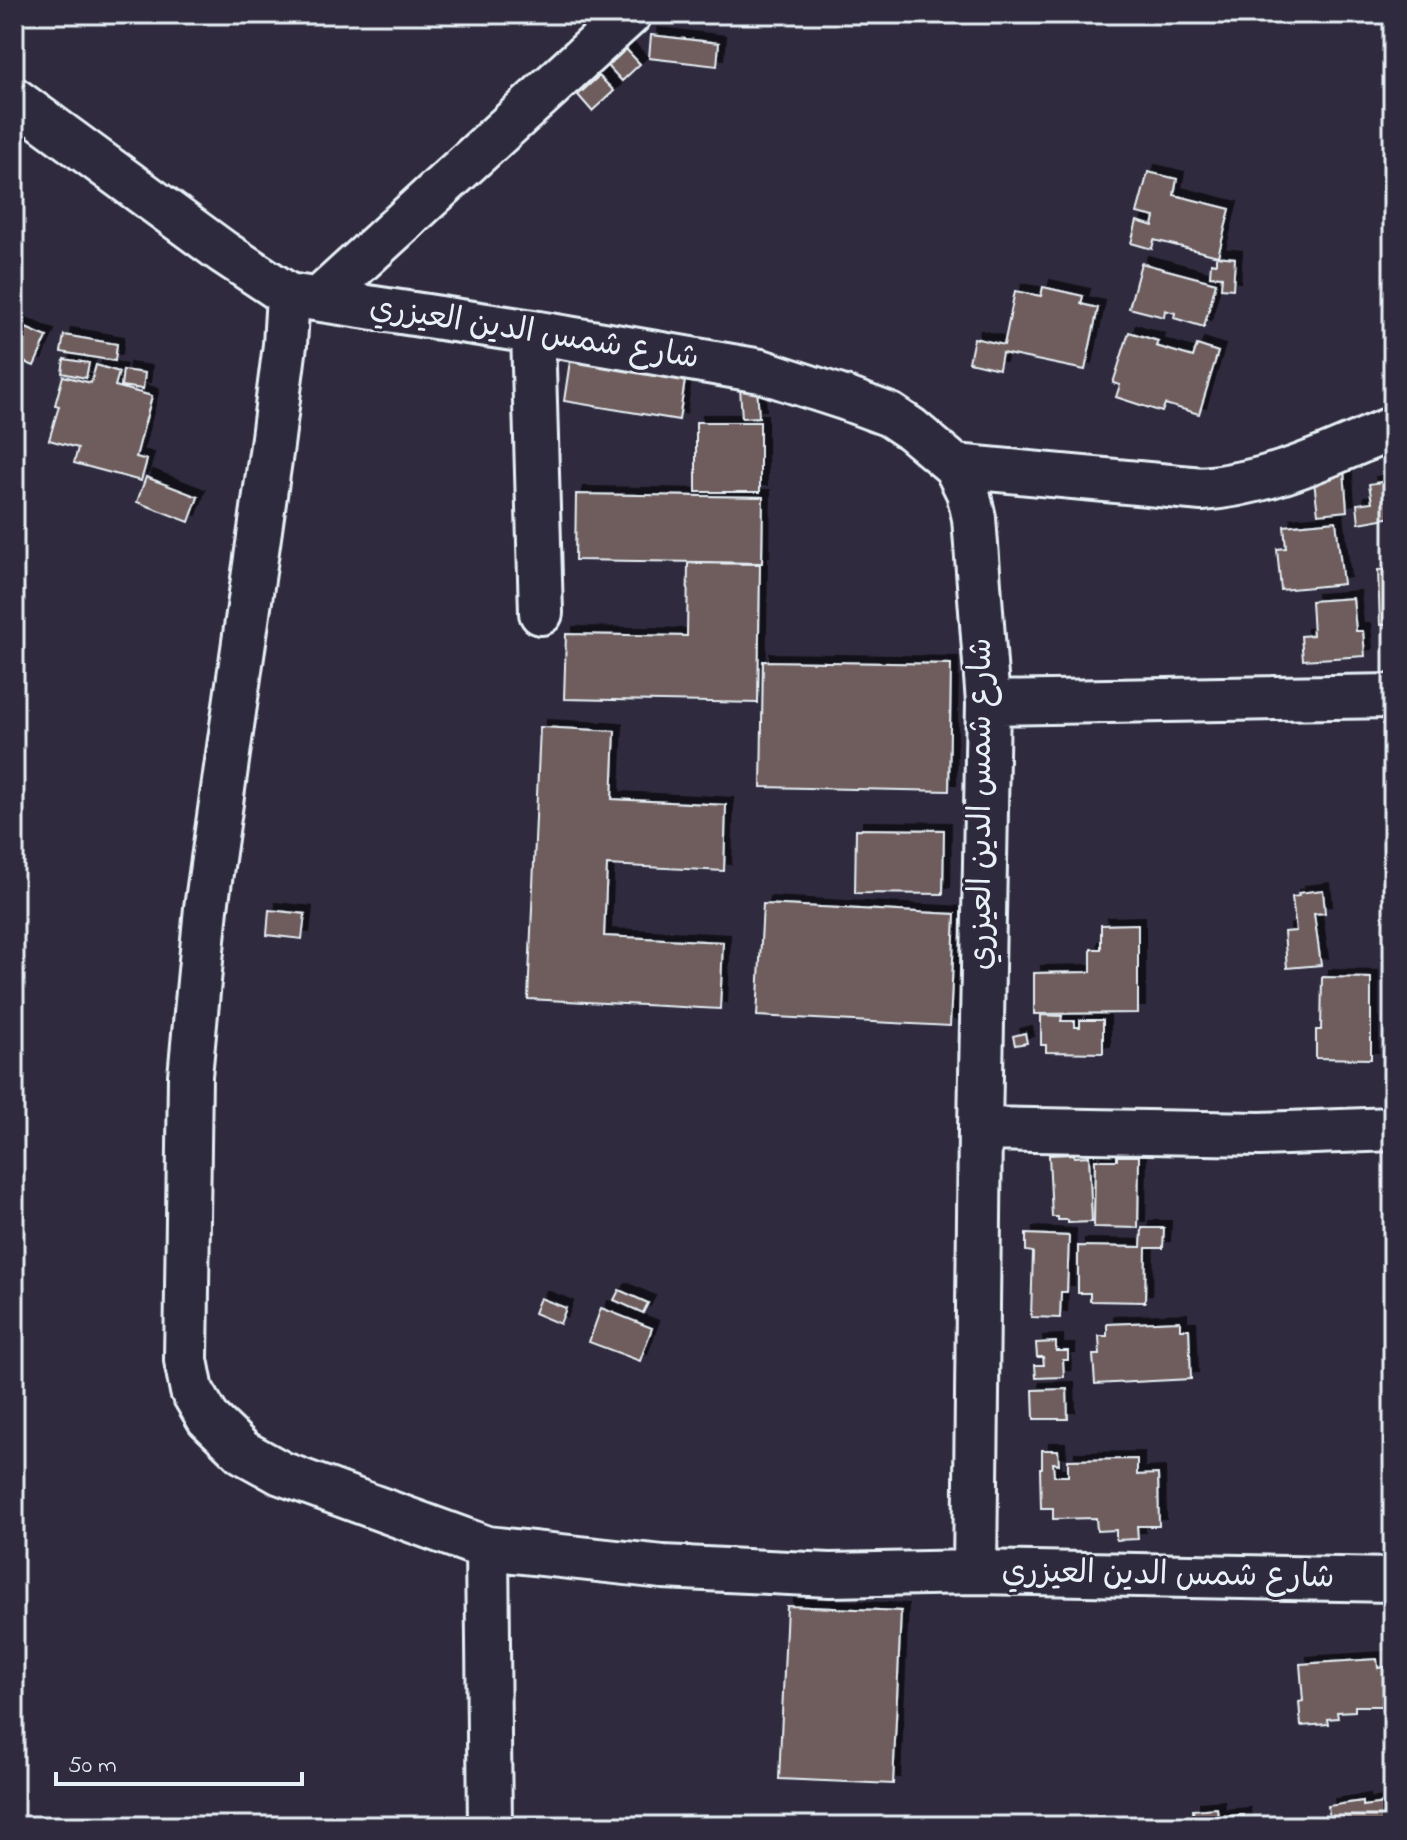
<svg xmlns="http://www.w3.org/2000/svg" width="1407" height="1840" viewBox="0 0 1407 1840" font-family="'Indie Flower','Playpen Sans Arabic',sans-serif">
<defs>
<filter id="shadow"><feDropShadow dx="7" dy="-7" stdDeviation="0" flood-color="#0009"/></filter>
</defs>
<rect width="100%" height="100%" fill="#2f2a3d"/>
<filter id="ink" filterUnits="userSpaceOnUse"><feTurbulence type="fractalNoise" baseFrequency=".0125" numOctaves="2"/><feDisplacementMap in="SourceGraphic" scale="16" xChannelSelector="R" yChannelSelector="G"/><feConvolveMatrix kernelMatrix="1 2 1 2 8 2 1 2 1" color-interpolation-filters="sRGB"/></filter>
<g filter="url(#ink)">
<path fill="#6e5d5b" stroke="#e8f1f8" stroke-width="2" filter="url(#shadow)" d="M651,35L719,43L717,66L649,58Z
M626,49L640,64L622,81L608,66Z
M599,76L614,91L592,111L578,95Z
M1148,172L1177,179L1174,195L1230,209L1218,256L1154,240L1152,249L1131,243L1137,221L1153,226L1155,217L1137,213Z
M1216,256L1235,258L1233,289L1221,288L1222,277L1210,276L1211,263L1216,264Z
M1141,263L1216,283L1204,327L1174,318L1175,313L1165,310L1164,317L1129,308Z
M1043,287L1083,296L1081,304L1098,308L1085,370L1002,353L999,369L969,362L974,338L1004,345L1015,291L1041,296Z
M14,323L47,337L34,366L14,358Z
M1129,332L1158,341L1156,346L1193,357L1197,345L1218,352L1199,414L1165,404L1162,412L1116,397L1120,385L1113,383Z
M64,335L117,344L115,361L61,352Z
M64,359L89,363L86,378L62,373Z
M570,361L685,380L679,420L564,401Z
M96,365L119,372L115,386L152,396L136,457L147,460L141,481L74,463L78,448L49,440L59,406L55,405L63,376L91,383Z
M123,370L145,373L143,389L121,386Z
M757,387L759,417L742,418L740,388Z
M696,422H760V492H696Z
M1344,470L1347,511L1318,514L1313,473Z
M146,477L198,497L189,522L137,502Z
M1393,480V517L1359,523L1357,504L1372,502L1369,484Z
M576,494L763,497L762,563L575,560Z
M1336,521L1343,584L1281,590L1277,549L1286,548L1284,526Z
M688,563L760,564L758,703L564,699L566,634L687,636Z
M1393,569V625H1380L1378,570Z
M1353,598L1356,631H1363L1365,656L1303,660L1301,636L1313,635L1311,601Z
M763,661L951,664L949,791L761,787Z
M540,727L615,731L612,799L726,805L724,871L607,865L604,936L723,942L720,1009L528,999Z
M856,829L944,830L943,894L855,893Z
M1323,890L1325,913L1314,914L1321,965L1287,968L1284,932L1296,931L1292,897L1299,896L1298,893Z
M763,904L955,914L950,1026L757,1016Z
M269,910L305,914L302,939L267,935Z
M1138,924V1013L1034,1014V973L1091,972V949H1101V925Z
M1322,977L1371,978V1059L1316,1058V1030H1321Z
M1041,1015L1062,1016L1061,1021H1075V1027H1080V1020H1103V1053L1046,1052V1045H1041Z
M1025,1033L1027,1043L1015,1045L1013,1036Z
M1074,1154V1157L1089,1156L1092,1222L1068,1223V1220H1058V1217H1052L1049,1155Z
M1117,1156H1139L1138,1228L1094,1227L1095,1160H1117Z
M1142,1228H1164L1163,1248H1146L1145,1302L1090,1301V1293H1078V1246L1141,1247Z
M1026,1234L1069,1236L1067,1292H1061L1060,1318L1031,1317L1033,1252L1026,1251Z
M619,1290L648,1303L643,1313L614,1300Z
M540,1298L566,1308L560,1324L534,1313Z
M601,1308L652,1328L640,1361L589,1342Z
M1180,1321V1329H1189L1191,1379L1095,1384L1093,1355H1100L1099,1336H1107V1324Z
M1056,1342V1351H1068V1360H1063L1064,1377L1036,1378L1035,1365H1044L1043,1357H1037L1036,1343Z
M1067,1389L1068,1419H1034L1033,1390Z
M1042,1450H1058L1059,1464L1053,1463L1054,1476H1068V1460L1137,1459V1475L1158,1474L1159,1526H1137L1138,1539L1116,1540V1530L1097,1531L1096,1518L1053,1519V1508H1041L1040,1468H1042Z
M787,1606L901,1611L893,1784L779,1779Z
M1377,1659L1378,1668L1392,1666L1393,1711H1384V1706H1355V1711L1337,1712L1338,1718L1327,1719L1328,1724L1301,1726L1299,1702L1303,1701L1300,1664Z
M1363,1801V1806L1391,1802L1393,1806L1392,1826H1331L1328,1806Z
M1217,1808L1218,1817L1243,1815L1244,1826H1194L1193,1810Z"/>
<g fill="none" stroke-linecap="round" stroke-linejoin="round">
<defs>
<path id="minor" d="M14,99L223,252L288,295L533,332L761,371L847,399L890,415L911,429L955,466L968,492L974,518L988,703L980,1129L975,1572
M288,295L285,345L271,453L206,908L190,1076L186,1360L192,1391L208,1418L243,1452L281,1473L487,1548L663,1567L830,1575L975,1572L1393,1580
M319,299L630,14
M533,332L541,613
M955,466L1202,489C1274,483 1328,455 1393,428
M988,703L1393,696
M980,1129L1260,1134L1393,1129
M487,1548L490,1826"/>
</defs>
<use href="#minor" stroke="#e8f1f8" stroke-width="48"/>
<use href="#minor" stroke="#2f2a3d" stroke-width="42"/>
</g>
</g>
<g text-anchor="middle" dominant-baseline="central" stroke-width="6" stroke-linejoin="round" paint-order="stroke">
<g font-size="32" fill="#e8f1f8" stroke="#2f2a3d">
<text transform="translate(534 334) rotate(9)">شارع شمس الدين العيزري</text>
<text transform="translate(982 804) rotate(-90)">شارع شمس الدين العيزري</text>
<text transform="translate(1168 1576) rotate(1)">شارع شمس الدين العيزري</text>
</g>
</g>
<rect width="1407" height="1840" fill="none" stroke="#2f2a3d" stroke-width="48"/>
<rect x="24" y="24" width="1359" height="1792" fill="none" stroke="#e8f1f8" stroke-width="3" filter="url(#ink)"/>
<path d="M56 1772v12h246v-12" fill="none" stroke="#e8f1f8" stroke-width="4"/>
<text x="68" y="1772" font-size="24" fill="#e8f1f8" stroke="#2f2a3d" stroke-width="6" paint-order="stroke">50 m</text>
</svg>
